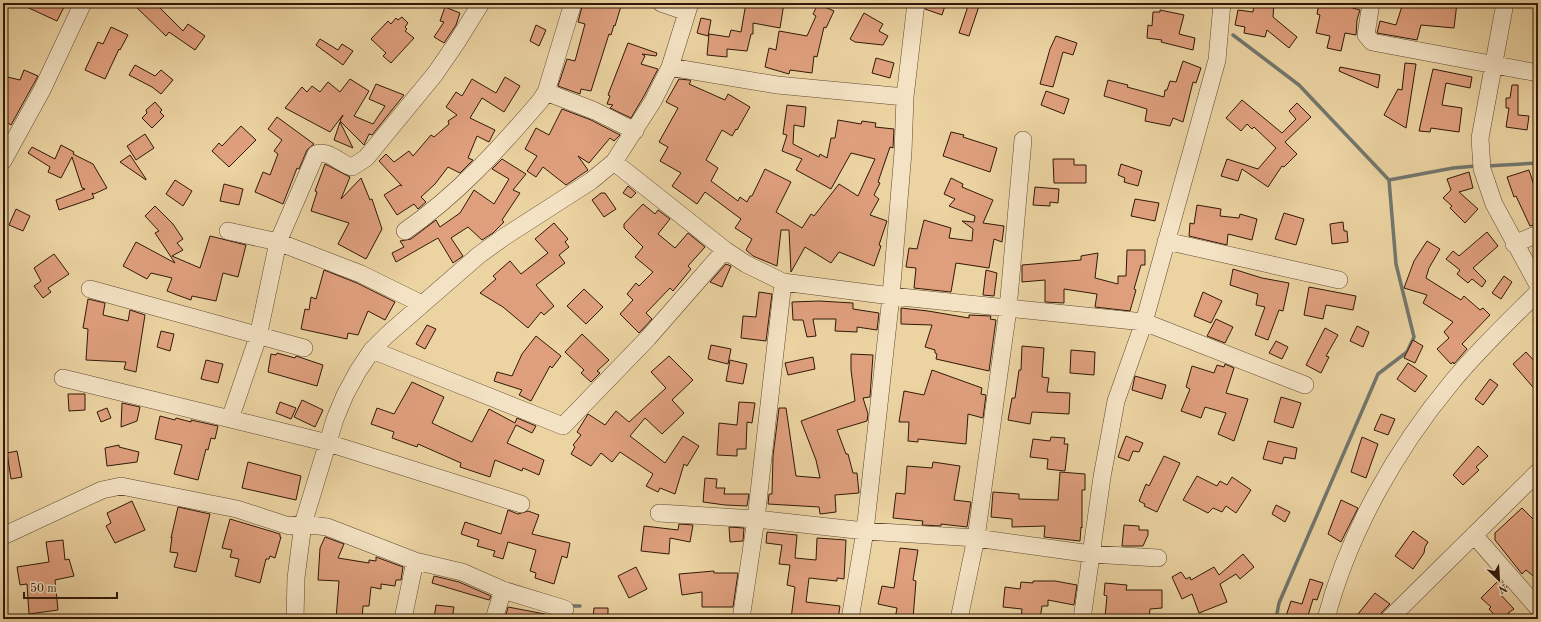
<svg xmlns="http://www.w3.org/2000/svg" width="1541" height="622" viewBox="0 0 1541 622" font-family="'Old Standard TT',serif">
<rect width="100%" height="100%" fill="#ecd3a2"/>
<filter id="stains"><feTurbulence type="fractalNoise" baseFrequency=".005" numOctaves="4"/><feColorMatrix values="0 0 0 0 .2 0 0 0 0 .09 0 0 0 0 .02 0 0 0 .5 -.17"/></filter>
<radialGradient id="worn" r=".72"><stop offset=".6" stop-color="#630" stop-opacity="0"/><stop offset="1" stop-color="#630" stop-opacity=".3"/></radialGradient>
<g fill="none" stroke-linecap="round" stroke-linejoin="round">
<path stroke="#72776e" stroke-width="3.5" d="M1233,35L1299,85L1389,180L1396,264L1414,337L1407,352L1378,374L1279,603L1276,619
M1487,166L1538,163
M1389,180L1453,168L1476,166
M569,606H580"/>
</g>
<path fill="#df9f7d" stroke="#301908" d="M18,3H66L57,21Z
M132,3H155L183,31L188,24L205,36L195,50L169,32L166,36Z
M583,3H612L621,6L615,26L614,25L611,35L609,34L591,91L581,89L580,94L558,86L567,59L575,61L585,24L578,22Z
M746,3H784L780,28L753,23V34H751L747,51L727,49V57L707,55L709,34L729,37L731,30L741,32Z
M926,3H946L942,15L925,9Z
M969,3H980L969,36L959,33Z
M1254,3H1274L1273,17L1297,37L1289,48L1267,30L1265,37L1244,33L1245,27L1235,25L1238,10L1253,12Z
M1319,3H1335L1360,10L1357,20L1356,35L1345,33L1341,51L1327,48L1330,36L1316,33L1320,15L1317,14Z
M1403,3L1422,6V3H1457L1454,28L1421,25L1417,40L1377,33L1380,21L1396,25Z
M818,4L834,11L826,28L824,27L817,57L814,56L812,73L790,70L789,74L765,67L769,48L776,50L779,31L807,36L816,16L813,14Z
M445,7L460,13L456,25L444,43L434,37L444,22L440,21Z
M1160,10L1184,15L1179,34L1195,38L1193,50L1161,42L1162,40L1147,38L1148,25L1152,26L1153,12H1160Z
M864,13L883,24L879,31L888,36L883,45L855,42L850,39Z
M402,17L408,23L405,27L407,29L405,31L414,38L391,63L383,56L386,53L371,39L388,21L391,24L396,18L398,20Z
M701,18L711,20L708,36L697,33Z
M536,25L546,30L539,46L530,41Z
M111,27L128,35L120,50L119,49L105,79L85,70L98,42L103,44Z
M1056,36L1077,43L1073,55L1063,52L1053,87L1040,84L1050,49Z
M320,39L338,50L342,44L353,51L343,65L316,45Z
M628,43L657,53L656,56L642,54L645,56L641,64L658,69L644,96L631,118L610,108L613,105L607,104L610,96L608,95Z
M876,58L894,63L890,78L872,73Z
M1183,61L1201,68L1196,83L1193,82L1183,122L1173,118L1170,126L1145,121L1147,109L1104,96L1108,80L1128,85L1127,87L1164,97L1165,90H1167L1170,81L1176,82Z
M1405,63L1416,64L1406,128L1384,115L1398,89L1402,90Z
M135,65L155,76L161,70L173,80L161,94L152,87L129,75Z
M1340,67L1380,75L1378,88L1339,71Z
M1433,69L1472,77L1470,88L1446,83L1442,105L1462,108L1459,132L1431,128L1430,132L1419,131Z
M24,70L38,76L11,125L3,120V76L20,80Z
M505,77L520,86L504,112L482,98L470,118L495,130L489,142L477,136L468,158L473,160L460,173L448,167L435,184L421,197L426,202L418,209L414,204L397,215L384,195L400,185L402,186L379,161L386,154L394,162L409,151L413,156L431,135L434,137L449,124L448,121L457,115L446,107L456,92L462,96L472,79L496,93Z
M350,79L369,91L354,116L373,124L385,106L369,99L376,84L404,95L372,135L369,134L364,145L340,121L343,115L330,132L285,108L302,87L307,92L312,86L320,92L328,82L340,92Z
M679,79L689,80L691,81L689,84L725,100L728,94L750,107L737,130L736,129L732,136L722,130L706,160L718,168L711,181L738,201L740,197L747,202L750,196H752L765,169L791,182L776,212L802,228L811,214L814,216L839,184L858,196L875,159L851,153L831,189L796,170L802,159L782,151L787,135L783,134L787,105L806,107L804,127L794,125L793,144L819,157L820,154L827,158L831,138H835L838,120L861,124L862,121L876,123L875,127L894,129L893,148L890,147L878,182L880,183L874,195L879,199L870,215L887,221L879,245L881,246L874,266L839,252L831,263L805,247L791,272L789,230H781L777,266L753,256L746,250L752,239L735,228L741,219L705,192L697,204L672,186L681,173L660,161L668,147L659,142L678,108L666,102Z
M1512,85H1518V115L1529,116L1527,130L1506,127L1509,108H1506V98H1510Z
M1046,91L1069,99L1064,114L1041,105Z
M1242,100L1282,133L1296,119L1289,111L1297,103L1311,117L1285,142L1297,154L1284,167L1282,166L1268,187L1242,169L1238,181L1221,176L1227,159L1258,169L1276,148L1254,127L1252,129L1247,124L1241,131L1226,118Z
M155,102L162,110L160,112L164,116L152,128L142,118L147,113L146,110Z
M562,109L591,120L620,135L614,141L610,138L589,163L578,156L588,170L566,185L543,167L536,177L527,171L537,156L525,149L536,128L549,135Z
M277,117L314,144L307,150L299,169L297,168L283,204L255,192L263,172L270,175L278,154L274,151L282,140L268,129Z
M340,122L353,148L334,140Z
M241,126L256,140L229,167L212,151L219,143L222,146Z
M951,132L964,135L963,137L997,148L990,172L943,156Z
M145,134L154,148L136,160L127,146Z
M61,145L74,152L73,154L93,164L107,188L94,194L92,193L94,198L59,210L56,200L85,189L82,188L72,157L61,178L48,172L50,167L28,153L32,147L55,159Z
M130,155L146,179V180L120,162Z
M502,159L526,174L513,190L520,193L502,220L504,222L493,233L482,240L468,227L451,238L463,256L453,263L438,238L396,262L392,253L404,247L400,241L411,239L436,220L440,227L460,213L474,190L494,204L509,179L492,169Z
M1053,159H1074V165H1086V183H1054Z
M325,164L350,177L341,199L361,178L370,200L372,199L382,229L366,259L338,244L349,223L311,211L317,192L315,191Z
M1121,164L1142,171L1138,186L1124,182L1125,178L1118,175Z
M1529,170L1538,198V224L1530,226L1516,196L1514,197L1507,177Z
M1469,172L1473,188L1459,192L1478,209L1465,223L1450,208L1452,206L1443,198L1451,190L1447,179Z
M951,178L963,184L962,187L993,200L983,223L1004,226L1002,242L994,239L989,268L956,263L951,292L914,288L916,268L906,267L909,248L917,249L924,220L951,228L949,238L972,241L973,229L962,221L974,222L975,216L949,206L955,199L944,194Z
M175,180L192,191L183,206L166,194Z
M224,184L243,189L239,205L220,201Z
M628,186L636,193L631,198L623,193Z
M1035,187L1059,189L1058,203L1050,202V206L1033,205Z
M601,193H605L616,209L604,217L592,200Z
M1135,199L1159,203L1155,221L1131,216Z
M643,204L655,214L658,210L670,219L658,234L675,248L688,233L705,247L688,266L691,269L673,291L670,288L646,313L652,319L639,333L620,314L633,300L627,294L636,283L639,286L653,272L635,257L643,247L624,228V224Z
M1197,205L1221,209L1220,216L1239,218L1240,214L1257,219L1252,240L1228,234L1227,245L1189,236L1190,223L1194,224Z
M155,206L173,224L183,239L177,243L183,250L172,256L200,268L210,236L246,245L238,277L223,273L216,301L192,296L191,300L177,295L167,291L172,278L151,273L147,279L123,266L136,242L175,263L155,233L159,231L145,216Z
M16,209L30,216L23,231L9,225Z
M1284,213L1304,219L1296,245L1275,239Z
M1343,222L1344,231H1347L1348,242L1332,244L1330,224Z
M554,223L568,239L565,242L569,247L559,255L565,263L536,285L554,306L544,315L541,312L528,328L503,307L480,293L496,279L493,276L510,261L521,274L548,253L535,239Z
M1487,232L1498,246L1473,268L1486,281L1482,287L1472,279L1468,283L1457,274L1460,270L1446,259L1453,251L1459,256Z
M1427,241L1440,249L1429,268L1426,278L1461,300L1464,296L1480,310L1483,308L1490,315L1462,344L1467,349L1454,364L1453,362L1451,364L1437,349L1449,338L1444,332L1453,322L1423,303L1427,295L1404,288L1414,261Z
M1127,250H1145V265H1141L1134,289L1136,290L1130,311L1095,307L1097,294L1064,289V303L1045,302V280L1022,282V265L1081,260V256L1098,253L1095,278L1118,284V276H1126Z
M54,254L69,274L48,288L51,292L43,298L34,286L41,281L34,268Z
M726,264L731,266L722,287L710,282Z
M1233,269L1262,278L1289,283L1283,311L1279,310L1268,340L1255,335L1265,307L1256,305L1258,294L1230,285Z
M324,270L357,283L395,302L385,320L368,311L358,335L348,333L347,339L301,329L305,309L309,310L311,297L316,299Z
M986,270L997,273L994,296L983,295Z
M1504,276L1512,282L1501,299L1492,293Z
M1309,287L1356,296L1353,310L1326,305L1323,319L1304,315Z
M584,289L603,307L586,324L567,306Z
M759,292L772,294L766,341L741,338L743,316L756,317Z
M1203,292L1222,301L1211,323L1194,316Z
M88,299L105,303L103,315L128,321L130,310L145,315L136,372L124,369L126,362L86,360L88,329L83,328Z
M819,301L853,303V309L879,313L877,330L857,327V332L835,331L836,319H813L816,336L807,337L803,320H793L792,302Z
M901,308L928,311L969,318V315L991,316L990,319L996,320L989,371L936,359L937,354L935,353V350L925,347L932,325L901,324Z
M1216,319L1233,327L1225,343L1207,336Z
M427,325L436,329L425,349L416,344Z
M1357,326L1369,332L1363,347L1350,341Z
M1325,328L1338,335L1326,356L1329,357L1321,373L1306,365Z
M161,331L174,334L170,351L157,347Z
M582,334L609,360L597,371L600,373L591,382L581,373L584,370L565,352Z
M536,336L561,356L552,368L550,366L531,401L519,395L522,390L494,381L497,372L512,376L522,354Z
M1413,340L1423,346L1415,363L1404,358Z
M1276,341L1288,347L1282,359L1269,353Z
M711,345L731,349L728,364L708,359Z
M1022,346L1044,348L1042,377L1049,378L1047,392L1070,393L1069,414L1032,412L1030,424L1008,420L1012,398H1015L1019,370H1021Z
M1071,350L1095,352L1094,375L1070,373Z
M1526,352L1538,365V393L1513,364Z
M277,353L295,358L296,356L323,365L317,386L268,372L271,354L276,355Z
M851,354L873,355L870,397L863,398L868,414L867,421L837,430L846,454H848L853,473H857L859,493L835,495L836,512L820,514L819,507L768,504L769,494H772L773,456L779,408H786L796,476L820,478L816,460L801,421L855,401L851,370Z
M669,356L693,380L672,400L684,413L662,434L645,418L630,436L665,463L683,436L699,446L687,466L684,464L675,494L660,488L658,492L646,486L653,474L620,452L612,462L601,453L591,466L571,454L575,447L573,445L581,435L577,432L588,414L605,425L616,411L629,422L666,388L651,372Z
M813,357L815,369L788,375L785,363Z
M206,360L223,364L218,383L201,379Z
M730,360L747,364L743,384L726,381Z
M1408,363L1427,376L1415,392L1397,379Z
M1225,364L1234,368L1226,393L1248,399L1234,441L1218,434L1226,413L1205,407L1201,418L1181,411L1190,389L1186,387L1192,366L1214,373L1217,365L1224,367Z
M932,370L982,388L981,394L986,395L983,418L968,414L966,444L918,439V442L908,441L909,422H899L904,391L924,395Z
M1135,376L1166,385L1162,399L1132,390Z
M1490,379L1498,385L1483,405L1475,399Z
M412,382L444,397L432,423L472,442L489,409L515,423L517,418L536,426L532,433L516,425L507,443L544,460L539,475L523,468L522,471L495,460L490,477L460,467L461,463L418,444L417,447L392,438L394,432L371,424L377,408L394,414Z
M68,394H85V410L69,411Z
M1281,397L1301,403L1293,428L1274,422Z
M302,400L323,410L315,427L294,417Z
M280,402L296,408L291,419L276,413Z
M739,402L755,403L752,423L747,422L746,449H737V456L717,455L719,423L737,425Z
M122,403L140,407L137,421L121,427Z
M107,408L111,418L101,422L97,412Z
M1381,414L1395,419L1388,435L1374,430Z
M160,416L175,420L176,418L191,422V420L218,426L215,439L211,438L208,450L206,449L198,480L174,474L182,445L155,439Z
M1126,436L1143,443L1139,452L1133,451L1129,461L1118,457Z
M1051,437L1065,438L1064,444H1068L1065,471L1047,469L1048,459L1030,457L1033,439L1050,441Z
M1362,437L1378,444L1366,478L1351,472Z
M1268,441L1297,448L1295,459L1284,457L1282,464L1263,459Z
M119,445V447L139,452L137,462L107,466L105,448Z
M1478,446L1488,456L1476,467L1479,470L1463,485L1453,475Z
M17,451L22,477L11,479L7,453Z
M1164,456L1180,463L1157,512L1144,506L1145,504L1139,501L1146,484L1149,486Z
M248,462L301,476L296,500L242,488Z
M933,462L960,466L954,500L971,502L967,527L941,524V526L922,525L923,521L893,518L896,493L905,494L907,466L932,468Z
M1060,472L1085,474V490H1082V528L1081,527L1080,541L1044,537L1045,526L1012,527V519L991,517L993,492L1019,494V499L1058,500Z
M1197,476L1217,486L1220,481L1227,485L1232,477L1251,490L1236,513L1226,506L1222,512L1213,508L1208,513L1183,500Z
M705,478L717,479L716,488H725L724,494H749L747,506L725,505L703,502Z
M1341,500L1358,508L1341,542L1328,534Z
M132,501L145,530L115,543L106,526L111,523L107,513Z
M1276,505L1290,512L1285,522L1272,514Z
M178,507L210,514L196,572L174,567L178,553L170,552L172,537L171,538Z
M1522,508L1538,524V580L1526,570L1522,574L1495,540V533Z
M508,510L518,514L528,511L539,515L532,534L570,543L567,558L562,556L554,584L535,578L536,573L530,571L536,550L508,542L503,559L493,556L495,551L477,546L479,540L461,534L465,522L501,534Z
M230,519L280,534V537H281L275,558L270,556L269,559H266L260,583L235,576L239,559L230,557L232,550L222,548Z
M679,524L693,525L690,542L670,538L669,554L641,551L644,526L678,530Z
M1124,525L1139,526V530H1148V535L1143,546H1122Z
M729,527L744,528L743,541L730,542Z
M1413,531L1428,542L1425,547L1424,553L1413,569L1395,556Z
M767,532L797,535L795,558L816,560L817,538L846,540L844,579L837,578V581L809,578L806,602L840,606L838,619H791L795,587L787,585L790,565L779,564L782,545L766,543Z
M325,537L344,544L338,558L369,563V560L376,561V557L403,567L401,580H396L395,586L381,584V589L371,587L369,606H363L362,619H336L339,581L318,580L320,548Z
M63,540L65,560L69,559L74,576L55,580L58,610L29,614L27,584L20,585L17,567L49,562L46,542Z
M900,548L918,550L913,580L916,581L913,619H895L897,608L878,604L882,586L894,588Z
M1243,554L1254,567L1240,579L1236,574L1220,584L1227,602L1199,613L1192,594L1182,599L1172,577L1181,572L1186,579L1190,577L1191,580L1214,567L1219,575Z
M636,567L647,589L629,598L618,576Z
M714,571V573H738L733,607H702V592L682,595L679,574Z
M434,576L459,582L491,596L489,600L432,583Z
M1310,579L1323,583L1317,600L1313,599L1307,619H1285L1291,601L1302,604Z
M1499,580L1507,587L1500,594L1514,609L1508,613L1514,619H1498L1489,609L1491,607L1481,598Z
M1033,581H1055L1077,585L1074,605L1048,600V606H1042L1040,619H1021L1022,609L1003,607L1005,587L1020,589L1021,582L1033,583Z
M1105,583L1127,585L1126,590H1162V608L1150,609L1149,619L1105,617L1107,596L1104,595Z
M1375,593L1390,604L1382,612L1379,619H1354Z
M436,605L454,607L452,619H434Z
M508,607L545,614L544,619H505Z
M594,608H608V619H593Z"/>
<g fill="none" stroke-linecap="round" stroke-linejoin="round">
<defs>
<path id="minor" d="M661,3L687,12
M1371,3L1366,35L1372,42L1538,73
M1505,3L1480,138L1482,169L1494,204L1538,285
M670,67L777,85L905,97
M546,92L595,111L635,131
M3,161L42,90L83,3
M614,162L725,250L746,264L783,282L891,296L1144,322L1305,385
M228,231L278,242L361,274L422,304
M405,231C457,195 499,149 540,101L546,92L573,3
M1166,241L1339,280
M1514,244L1538,234
M90,289L304,348
M372,350L563,426L648,338L725,250
M63,378L328,443L521,504
M230,419L258,337L278,242L316,154C327,149 341,164 352,167L366,158L435,74L457,42L481,3
M659,513L756,519L865,531L976,538L1091,554L1158,558
M1474,535L1538,608
M3,536L102,490L121,486L237,509L289,526L303,524L327,527L415,561L462,572L503,590L565,609
M295,619L296,578L303,524L335,419L345,395L358,371L372,350L387,335L479,255L504,237L591,181L614,162L653,101L670,67L690,3
M403,619L415,561
M494,619L503,590
M741,619L756,519L783,282
M850,619L865,531L891,296L903,152L905,97L916,3
M959,619L976,538L1008,309L1023,140
M1082,619L1102,477L1116,401L1144,322L1217,60L1222,3
M1326,619C1348,534 1396,449 1452,382C1478,350 1509,321 1538,292
M1389,619L1538,472"/>
</defs>
<use href="#minor" stroke="#5f482e" stroke-width="18"/>
<use href="#minor" stroke="#f3e2c3" stroke-width="17"/>
</g>
<rect width="1541" height="622" fill="none" stroke="#ecd3a2" stroke-width="16"/>
<rect x="4" y="4" width="1533" height="614" fill="none" stroke="#301908" stroke-width="2"/>
<rect x="8" y="8" width="1525" height="606" fill="none" stroke="#301908"/>
<g transform="translate(1499 580) rotate(155)" stroke="#f3e2c3" stroke-width="3" paint-order="stroke">
<path d="M0-3L7 15L0 10L-7 15Z" fill="#301908"/>
<text y="-6" font-size="11" font-weight="bold" text-anchor="middle" fill="#301908">N</text>
</g>
<path d="M24 592v6h93v-6" fill="none" stroke="#301908" stroke-width="2"/>
<text x="30" y="592" font-size="12" fill="#301908" stroke="#f3e2c3" stroke-width="3" paint-order="stroke">50 m</text>
<rect width="100%" height="100%" filter="url(#stains)"/>
<rect width="100%" height="100%" fill="url(#worn)"/>
</svg>
